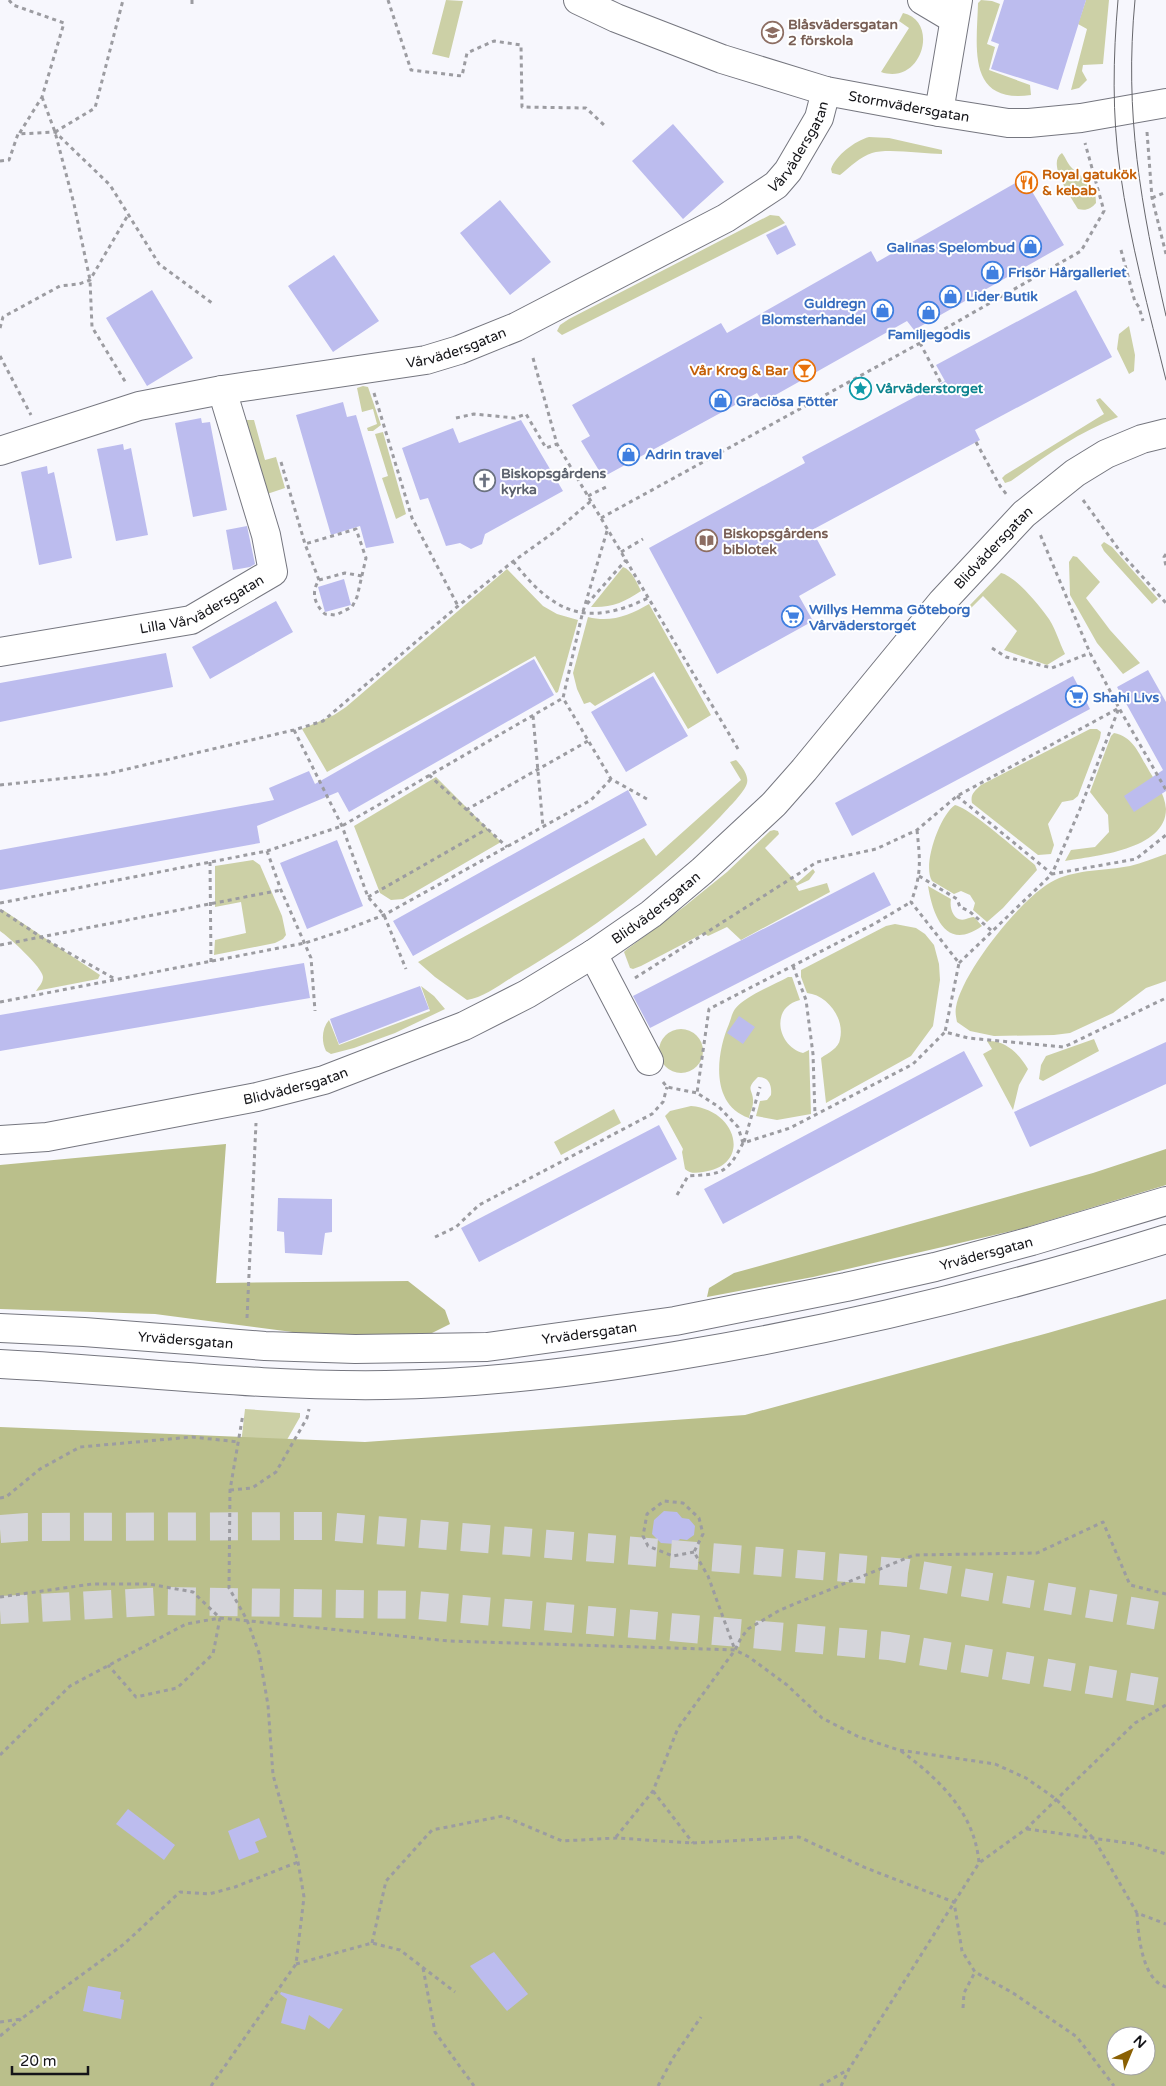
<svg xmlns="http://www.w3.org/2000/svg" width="1166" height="2086" viewBox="0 0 1166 2086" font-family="'Varela Round',sans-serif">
<rect width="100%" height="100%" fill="#f7f7fd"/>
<path fill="#ccd0a6" d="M446,0L463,1L449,58L432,54Z
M981,0L992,1L1000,4L987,44L995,47L989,70L1030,85L1031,95C966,104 977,46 978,3Z
M1086,0H1109L1103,64L1083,65L1082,71L1087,80L1079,88L1071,90L1087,29L1078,24Z
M903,13C940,21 922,86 881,72L909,28L899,21Z
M869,137L889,138L942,150V154C924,154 888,148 872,153C860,157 850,167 840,175L832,173L831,169C836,155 855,141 869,137Z
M1062,153C1066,158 1068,165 1073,169C1086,182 1096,180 1096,203C1091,209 1086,211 1078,209C1071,197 1046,163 1062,153Z
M770,215L779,216L785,223L562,335L557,331L560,325L569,319Z
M1129,326L1135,355L1134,371L1129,374L1117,349L1119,334Z
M363,386L368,387L381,425L373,431H368L367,428L377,424L373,409L362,412L357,388Z
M1100,398L1118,417C1077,433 1047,455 1011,481L1005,483L1002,478L1005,475L1104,414L1096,400Z
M238,401H240L246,420H254L265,460L276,457L285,488L264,495Z
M383,432L406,514L396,519L382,478L388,476L375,434Z
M1104,542L1112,547L1158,599L1152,604L1104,551L1101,545Z
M1073,556L1077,557L1100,582L1086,598L1110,630L1140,663L1123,674L1097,643L1070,595L1069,562Z
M623,567C632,570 637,583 641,591C625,602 611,608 591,607Z
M507,569L543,606L557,614L578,620L558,692L556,693L535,656L327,772L302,729L334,715L346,707Z
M1001,573C1015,576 1038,604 1046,615C1055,626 1059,642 1065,654L1047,665L1004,650L1017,631L983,596L971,608L969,606Z
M649,604L711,715L688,729L654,672L595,706L590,702L584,704L577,689L573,673L588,617C611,623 630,615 649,604Z
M1090,729H1097L1101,732L1100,738L1078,796L1073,800L1062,802L1048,824L1054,845L1051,854L1038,855L972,803C970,794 975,791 981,785Z
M1114,733C1133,737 1138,752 1147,767C1154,780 1165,793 1166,809C1166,850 1094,856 1065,861L1071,850L1095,847L1109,832L1108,815L1090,792L1111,736Z
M736,760C741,765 749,775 747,783C745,792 728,808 721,816C660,879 591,932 514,976C500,985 483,998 467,1000L435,977L418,962L644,838L656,856L741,780L730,762Z
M436,777L501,842L403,899L391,900L380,893L354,826Z
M955,805C970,808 1020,853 1035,865L1037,870L1003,908L987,922L973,910L975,903L970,895L961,891L954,894L932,881C922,865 940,815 955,805Z
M774,830L778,831L779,834L765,848L797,883L813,869L815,872L809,880L796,886L799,891L827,883L830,892L741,940L727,927L708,936L704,933L641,966L633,969L630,968L624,952L626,950L685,906L727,872L770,831Z
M1166,854V981L1146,988L1113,1013L1070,1033L1054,1035L994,1036L970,1031L957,1022C956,1017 955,1012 956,1007C962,972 1023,895 1055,880C1078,869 1105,871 1130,866C1142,863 1154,858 1166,854Z
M253,860L260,865L282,916L286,935L283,939L275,943L214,955L215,940L246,933L241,902L215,907V866Z
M928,886L951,899C949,908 954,923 966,919C969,918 971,917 974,917L982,926C946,952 933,916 928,886Z
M0,910H3L97,973L100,975L98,979L36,991C39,986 43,983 43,977C43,968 9,937 0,931Z
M895,924L916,928L925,934L934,945L939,964L940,980L933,1026L911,1056L826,1103L821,1058C828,1053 839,1048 840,1039C845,1018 827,995 807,993L801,977V970L886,926Z
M788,977H792L800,1000C770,1007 777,1046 803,1053L809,1050L811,1114L777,1120L756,1116L760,1101L767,1100L771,1095C772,1085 769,1077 758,1077C744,1090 754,1090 753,1102C753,1107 750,1113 749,1118C710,1105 716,1054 729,1024C731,1019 732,1013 735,1009C745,996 774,985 788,977Z
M421,986L434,996L445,1009L395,1033L354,1048L331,1054L326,1051C321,1041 322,1028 329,1020L339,1045L430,1011Z
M659 1051a22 22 0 1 1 44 0a22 22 0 1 1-44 0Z
M1094,1039L1099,1051L1043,1081L1039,1079L1041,1065L1046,1056Z
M987,1041C1006,1040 1019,1054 1028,1069L1019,1085L1013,1110L983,1054L992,1049Z
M691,1106C738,1110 752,1166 703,1172C696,1173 690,1174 685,1169L682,1152L683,1149L665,1116L670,1111Z
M614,1109L621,1123L561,1155L554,1142Z
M245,1409L300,1413V1417L280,1452L240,1453Z"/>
<path fill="#babf8b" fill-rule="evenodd" d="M226,1144L216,1283L408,1281L445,1310L450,1324L432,1333L346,1339L155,1314L0,1309V1165Z
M1166,1149V1185L1024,1228L813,1277L707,1297L709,1288L734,1273L1093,1173Z
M1166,1299V2086H0V1427L365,1442L745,1415L1048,1333ZM1116,2036H1146V2066H1116Z"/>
<path fill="#bcbcee" d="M1004,0H1086L1058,90L991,69L999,44L991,41Z
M673,124L724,182L683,219L632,161Z
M1024,178L1064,245L914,330L907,321L763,402L757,393L603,477L581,441L590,436L572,405L721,323L727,333L871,251L877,262Z
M500,200L551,262L510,295L460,233Z
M786,225L796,245L777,255L766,235Z
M334,255L379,321L333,352L288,286Z
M152,290L193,358L147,386L106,318Z
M1076,290L1112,357L975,430L980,440L812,530L836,575L799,596L813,621L717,674L649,548L805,463L802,457L945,381L936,365Z
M343,402L347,417L356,415L394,543L366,548L360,526L331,535L296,415Z
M201,418L202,423L210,422L227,510L193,517L175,423Z
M521,420L563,491L485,534L482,544L471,549L460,543L446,546L428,498L420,500L402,448L453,428L459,443Z
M123,444L124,450L131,448L148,535L116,541L97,449Z
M47,466L48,474L54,472L72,558L39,565L21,472Z
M247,526L255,564L250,567L233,570L226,530Z
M344,579L351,605L325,612L318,587Z
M276,601L293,632L210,679L192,647Z
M166,653L173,687L0,722V683Z
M534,659L554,695L349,812L338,792L257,826L260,843L0,890V850L274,800L269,788L309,771L315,784Z
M1148,670L1166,702V791L1134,812L1124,796L1163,770L1117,687Z
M653,676L688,736L626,772L591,712Z
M1073,676L1090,709L852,836L835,803Z
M628,790L647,825L413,956L393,921Z
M337,840L363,906L307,929L280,863Z
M874,872L891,905L650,1028L633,996Z
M304,963L310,998L0,1051V1015Z
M420,986L429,1009L339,1044L330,1019Z
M739,1016L755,1027L743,1044L727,1033Z
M1166,1042V1084L1030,1147L1014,1112Z
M964,1051L983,1086L723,1224L704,1189Z
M659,1125L677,1159L479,1262L461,1228Z
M278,1198L332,1199V1232L325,1233L322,1255L285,1253L284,1232L277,1231Z
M664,1511L677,1512L682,1518L689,1519L695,1526L694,1535L687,1540L680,1539L675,1544L661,1543L652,1534L654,1520Z
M128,1809L175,1845L164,1860L116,1824Z
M259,1818L267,1837L255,1842L259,1852L239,1860L228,1831Z
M494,1952L528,1994L507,2011L470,1966Z
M88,1986L121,1992L120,1999L124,2000L121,2019L83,2011Z
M281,1992L288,1994L343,2009L329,2029L309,2015L305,2030L281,2023L287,1999L280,1994Z"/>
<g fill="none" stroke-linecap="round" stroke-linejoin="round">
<path stroke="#d5d5db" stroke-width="28" stroke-dasharray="28 14" stroke-linecap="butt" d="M0,1529L27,1527L324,1526L908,1573L1166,1617
M0,1610L166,1601L415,1605L889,1646L1166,1693"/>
<defs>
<g id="minor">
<path id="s1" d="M578,0L616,18L722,59L826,91L939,112L1008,123H1029L1081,118L1166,103"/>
<path d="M922,0L954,19"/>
<path d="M939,112L958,0"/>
<path id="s2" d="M0,451L139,406L222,390L426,360L459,350L516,327L726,218L776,185L788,171L819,118L826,91"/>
<path id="s3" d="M0,652L191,620L273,572L266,535L222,390"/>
<path d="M593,954L649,1061"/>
<path id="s4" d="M0,1140L47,1137L257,1097L324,1080L464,1026L527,994L593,954L651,914L702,871L774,804L804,770L942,602L1024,514L1075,473L1106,454L1142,439L1166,433"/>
<path id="s5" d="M0,1328L84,1332L265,1346L355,1349L487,1347L675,1321L846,1287L935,1267L1032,1241L1166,1201"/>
<path d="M0,1364C128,1370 257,1387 386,1385C483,1384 579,1372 675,1356C841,1329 1005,1289 1166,1239"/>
</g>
</defs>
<use href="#minor" stroke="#75767f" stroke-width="30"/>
<path stroke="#9c9ca1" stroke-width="3" stroke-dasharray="4 4" stroke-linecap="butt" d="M9,0L13,5L64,23L42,97L19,134
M192,0V4
M388,0L411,70L462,76L467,53L494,41L521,45L522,107L586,108L604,125
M42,97L55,132L74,204L90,280L92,327L126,383
M55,132L95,108L123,0
M1147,132L1152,198L1166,254
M0,161L9,160L18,134L55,132L110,185L159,264L212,303
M1152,198L1166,192
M1121,250L1135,302L1139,307L1143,321
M0,328L3,317L60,286L79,284L90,280L128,215
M920,343L941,383
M0,356L31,415
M533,358L557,444L738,749
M374,393L412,518L458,606
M456,418L474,414L515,418L526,414L546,448L557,444
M976,442L1000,486L1007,495
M281,462L305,544L319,580C311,592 314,604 325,614L336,615L352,607L357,597L366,558L356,529L305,544
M588,496L608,486
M1083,500L1122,554L1166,603
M601,518L920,343L1081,251L1104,211L1085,143
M607,531L582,615L563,698L611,779L647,799
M621,552L643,539
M1166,554L1164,557L1166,566
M513,561C553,613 586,628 648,598
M319,580L345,573L362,576
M587,604L626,560
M992,648L1006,657L1052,668L1090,653
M533,716L543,827
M294,730L342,826L368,897L384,915L406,969
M429,775L507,847
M0,785L106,774L294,730L323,721L458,606L511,563L557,530L591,501
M957,796L1052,874L1080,809L1119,708L1090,653L1040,534
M466,810L588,741
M917,830C920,860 922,873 911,902L959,963L945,1032
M267,851L281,890L311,958L315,1011
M210,862L211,962
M919,876L957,899L960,907L969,911L992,931
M368,897L487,829
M0,903L267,851L342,826L563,698
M0,910L41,937L115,979
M0,945L281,890
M959,963L1052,874L1136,859L1166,835
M793,966L806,1000L813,1054L815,1115
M635,978L817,862L876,849L917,830L957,796L1119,708L1166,790
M0,1002L305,943L345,930L384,915L591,800L611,779
M663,1082L667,1087L697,1093
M744,1142L760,1087
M743,1143L738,1127L719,1107L697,1093L709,1009L874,924L911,902
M677,1195L688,1176C722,1174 727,1174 743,1143L790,1128L913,1064L945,1032L968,1038L1064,1047L1166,998
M435,1237L456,1227L479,1205L652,1114L663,1102L667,1087
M247,1318L256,1123
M230,1490L252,1488L276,1472L307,1418L309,1409
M0,1498L6,1497L40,1469L80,1447L192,1437L239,1442
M694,1552L673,1556L648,1546L643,1536L647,1514L664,1501L683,1503L699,1518L703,1534L694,1552L708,1576L735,1650
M0,1597L92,1584H149L193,1592L220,1618L449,1641L735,1650L749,1657L787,1685L822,1718L859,1737L899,1750L995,1764L1026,1778L1056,1799L1094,1839L1137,1913L1166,1924
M901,1751C939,1779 975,1813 979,1863
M0,1755L70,1686L186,1624L220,1618L213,1654L177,1688L136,1697L108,1665
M653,1791L693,1843
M1027,1829L1135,1844L1166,1854
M616,1837L653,1791L678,1728L735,1650L741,1638L748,1629L780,1610L914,1555L1037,1553L1103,1522L1130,1585L1166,1594
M1137,1913C1138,1934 1142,1980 1166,1987
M372,1943L386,1881L432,1830L503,1816L562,1841L616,1838L693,1843L799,1837L866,1868L954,1902L962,1951L975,1972L1013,1993L1077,2037L1114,2086
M296,1964L372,1943L400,1950L455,1992
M423,1968L435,2032L474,2086
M963,2008L964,1993L975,1972
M0,2022L21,2019L124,1944L180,1892L209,1894L235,1887L298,1862
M0,2036L21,2019
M211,2086L296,1964L304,1897L298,1862L273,1775L268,1705L259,1653L247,1620L229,1588L230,1490L243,1414
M658,2086L673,2058L701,2017
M820,2086L849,2069
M841,2086L849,2069L979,1863L1026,1829L1135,1723L1166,1705"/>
<use href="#minor" stroke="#fff" stroke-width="28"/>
<path stroke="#66666b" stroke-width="1" d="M1118,0C1113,57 1112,115 1120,171C1130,242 1149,311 1166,380
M1135,0C1124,114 1141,206 1166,316"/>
</g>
<defs>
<symbol id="school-ring" viewBox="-11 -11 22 22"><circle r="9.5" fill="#fff" stroke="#8d6e63" stroke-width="1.5"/><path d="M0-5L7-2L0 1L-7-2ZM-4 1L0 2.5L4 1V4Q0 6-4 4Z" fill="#8d6e63"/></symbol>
<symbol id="restaurant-ring" viewBox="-11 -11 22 22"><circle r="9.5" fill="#fff" stroke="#e8710a" stroke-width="1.5"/><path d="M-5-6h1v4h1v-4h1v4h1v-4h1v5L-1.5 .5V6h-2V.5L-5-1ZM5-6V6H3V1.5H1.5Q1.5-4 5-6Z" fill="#e8710a"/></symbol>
<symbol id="shop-ring" viewBox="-11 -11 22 22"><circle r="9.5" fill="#fff" stroke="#3f7fe0" stroke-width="1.5"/><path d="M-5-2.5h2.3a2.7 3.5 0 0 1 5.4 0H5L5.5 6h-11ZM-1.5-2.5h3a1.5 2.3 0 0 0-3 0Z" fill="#3f7fe0"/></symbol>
<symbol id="bar-ring" viewBox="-11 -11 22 22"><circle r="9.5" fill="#fff" stroke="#e8710a" stroke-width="1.5"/><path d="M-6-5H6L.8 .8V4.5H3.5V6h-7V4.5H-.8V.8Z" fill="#e8710a"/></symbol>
<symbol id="sight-ring" viewBox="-11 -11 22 22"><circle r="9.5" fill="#fff" stroke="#0f9aa8" stroke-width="1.5"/><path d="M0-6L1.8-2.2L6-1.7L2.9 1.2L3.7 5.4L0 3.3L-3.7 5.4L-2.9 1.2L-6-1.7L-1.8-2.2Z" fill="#0f9aa8"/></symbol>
<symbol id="church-ring" viewBox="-11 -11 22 22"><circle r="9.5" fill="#fff" stroke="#6b7280" stroke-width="1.5"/><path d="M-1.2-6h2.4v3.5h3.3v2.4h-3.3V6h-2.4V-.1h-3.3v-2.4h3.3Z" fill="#6b7280"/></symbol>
<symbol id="library-ring" viewBox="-11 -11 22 22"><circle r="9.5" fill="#fff" stroke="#8d6e63" stroke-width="1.5"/><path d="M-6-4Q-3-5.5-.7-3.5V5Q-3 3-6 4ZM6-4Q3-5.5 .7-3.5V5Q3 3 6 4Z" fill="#8d6e63"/></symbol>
<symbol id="supermarket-ring" viewBox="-11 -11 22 22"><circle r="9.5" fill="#fff" stroke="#3f7fe0" stroke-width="1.5"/><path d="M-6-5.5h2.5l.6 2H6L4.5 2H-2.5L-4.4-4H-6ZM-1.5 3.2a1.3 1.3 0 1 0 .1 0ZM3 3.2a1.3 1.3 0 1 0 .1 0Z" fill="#3f7fe0"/></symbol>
</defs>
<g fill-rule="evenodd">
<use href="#school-ring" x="760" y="20" width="25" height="25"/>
<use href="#restaurant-ring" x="1014" y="170" width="25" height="25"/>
<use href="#shop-ring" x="1018" y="234" width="25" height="25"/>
<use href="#shop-ring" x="980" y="260" width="25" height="25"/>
<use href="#shop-ring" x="938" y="284" width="25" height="25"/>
<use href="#shop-ring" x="870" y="298" width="25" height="25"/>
<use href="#shop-ring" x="916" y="300" width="25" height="25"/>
<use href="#bar-ring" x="792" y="358" width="25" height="25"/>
<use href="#sight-ring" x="848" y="376" width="25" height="25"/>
<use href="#shop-ring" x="708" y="388" width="25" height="25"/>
<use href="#shop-ring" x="616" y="442" width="25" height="25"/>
<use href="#church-ring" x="472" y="468" width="25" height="25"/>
<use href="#library-ring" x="694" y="528" width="25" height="25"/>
<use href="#supermarket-ring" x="780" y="604" width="25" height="25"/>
<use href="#supermarket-ring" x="1064" y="684" width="25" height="25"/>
</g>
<g text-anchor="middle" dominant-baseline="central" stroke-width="4" stroke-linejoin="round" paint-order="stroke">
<g font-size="14" font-weight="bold" fill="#785e54" stroke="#fff" text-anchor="start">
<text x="788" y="24">Blåsvädersgatan<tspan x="788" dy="16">2 förskola</tspan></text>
<text x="723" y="533">Biskopsgårdens<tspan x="723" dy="16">biblotek</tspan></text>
</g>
<g font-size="14" fill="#151519" stroke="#fff">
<text stroke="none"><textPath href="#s1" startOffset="349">Stormvädersgatan</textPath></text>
<text stroke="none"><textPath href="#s2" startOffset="874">Vårvädersgatan</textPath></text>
<text stroke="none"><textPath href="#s2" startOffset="469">Vårvädersgatan</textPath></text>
<text stroke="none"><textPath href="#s4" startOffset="1201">Blidvädersgatan</textPath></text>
<text stroke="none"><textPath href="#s3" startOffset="209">Lilla Vårvädersgatan</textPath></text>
<text stroke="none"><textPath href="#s4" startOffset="706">Blidvädersgatan</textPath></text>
<text stroke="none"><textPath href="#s4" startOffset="301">Blidvädersgatan</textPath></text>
<text stroke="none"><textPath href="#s5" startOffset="996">Yrvädersgatan</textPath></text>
<text stroke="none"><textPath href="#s5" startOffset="591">Yrvädersgatan</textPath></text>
<text stroke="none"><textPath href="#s5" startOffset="186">Yrvädersgatan</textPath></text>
</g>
<g font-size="14" font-weight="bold" fill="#c56008" stroke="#fff" text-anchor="start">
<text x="1042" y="174">Royal gatukök<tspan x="1042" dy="16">&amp; kebab</tspan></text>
<text x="788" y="370" text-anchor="end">Vår Krog &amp; Bar</text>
</g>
<g font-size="14" font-weight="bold" fill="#366cbe" stroke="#fff" text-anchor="start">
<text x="1015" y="247" text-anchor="end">Galinas Spelombud</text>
<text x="1008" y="272">Frisör Hårgalleriet</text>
<text x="966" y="296">Lider Butik</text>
<text x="866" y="303" text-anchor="end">Guldregn<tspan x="866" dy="16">Blomsterhandel</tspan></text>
<text x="929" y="334" text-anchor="middle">Familjegodis</text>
<text x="736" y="401">Graciösa Fötter</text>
<text x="645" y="454">Adrin travel</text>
<text x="809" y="609">Willys Hemma Göteborg<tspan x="809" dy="16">Vårväderstorget</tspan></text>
<text x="1093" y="697">Shahi Livs</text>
</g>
<g font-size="14" font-weight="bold" fill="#0d838f" stroke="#fff" text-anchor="start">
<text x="876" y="388">Vårväderstorget</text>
</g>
<g font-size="14" font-weight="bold" fill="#5b616d" stroke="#fff" text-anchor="start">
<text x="501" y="473">Biskopsgårdens<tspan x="501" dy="16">kyrka</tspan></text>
</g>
</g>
<g transform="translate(1131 2051) rotate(44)"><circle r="24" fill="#ffffff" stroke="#a1a1a3"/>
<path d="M0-4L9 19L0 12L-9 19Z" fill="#8b6003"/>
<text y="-8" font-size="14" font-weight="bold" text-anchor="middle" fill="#151519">N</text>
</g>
<path d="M12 2066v8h76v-8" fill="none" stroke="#151519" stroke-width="2.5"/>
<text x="20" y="2066" font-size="15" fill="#151519" stroke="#ffffff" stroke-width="4" paint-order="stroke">20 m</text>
</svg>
